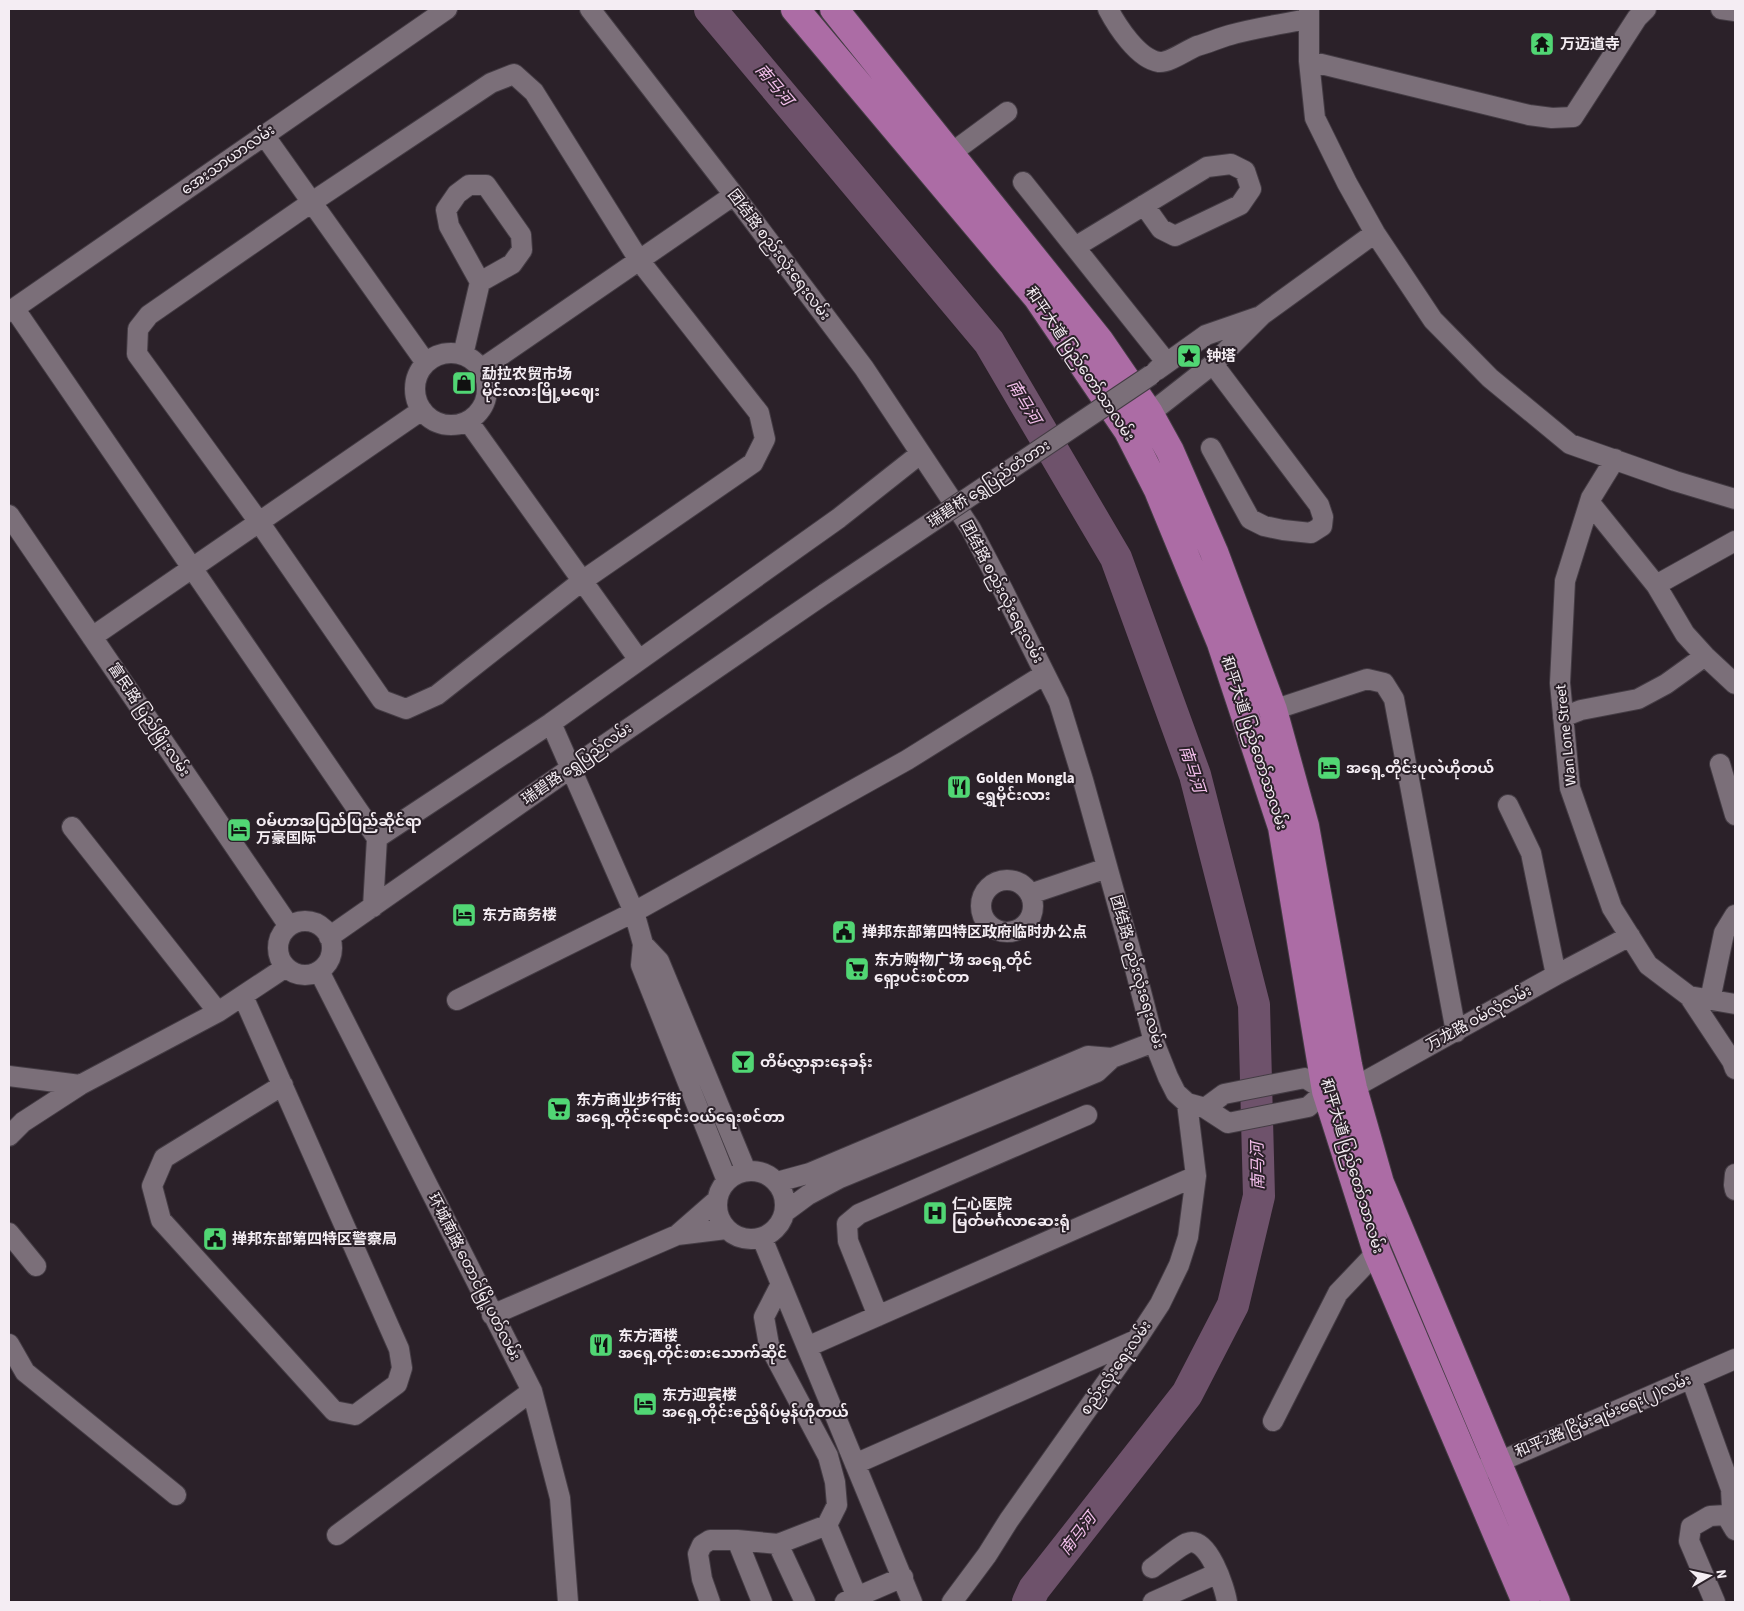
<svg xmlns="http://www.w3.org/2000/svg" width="1744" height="1611" viewBox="0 0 1744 1611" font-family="'Source Sans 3','Noto Sans SC','Noto Sans Myanmar',sans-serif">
<rect width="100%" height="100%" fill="#2b2129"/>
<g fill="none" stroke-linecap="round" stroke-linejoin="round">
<path stroke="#6e526b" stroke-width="32" d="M710,9L989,342L1116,558L1195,775L1254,1005L1259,1196L1233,1305L1187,1394L1034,1589L1028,1602"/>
<defs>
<path id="minor" d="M590,9L734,195L864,368L971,529L1003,590L1059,702L1083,780L1130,949L1154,1042L1168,1077L1176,1093L1187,1103L1205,1108L1228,1123L1308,1107L1326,1091L1353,1088L1556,975L1630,936
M1108,9C1117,26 1138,59 1159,62C1169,63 1187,50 1197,46C1208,43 1219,38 1230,35C1255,28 1282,24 1308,19
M1309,9V61L1315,118L1347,183L1375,233L1433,320L1490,378L1570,444L1675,481L1735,499
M1721,9L1735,11
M1309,61L1529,115L1552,118L1573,117L1637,18L1646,9
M514,74L534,92L639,260L759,413L765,439L753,463L582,581L437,695L406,709L382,700L259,522L137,354L138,329L149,315L312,202L491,83Z
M264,135L426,363
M950,154L1007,112
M1023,182L1167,363
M1075,247L1207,167L1231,164L1245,171L1251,189L1240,205L1175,236L1161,229L1144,205
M14,308L377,838
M9,312L447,9
M415 389a36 36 0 1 1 72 0a36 36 0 1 1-72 0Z
M463,355L480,282L449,226L446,210L457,194L469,185H486L521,235L522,250L512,264L480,282
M481,369L734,195
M1157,370L1206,335L1258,317
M468,421L639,660
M1139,422L1213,364L1262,315L1375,233
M1211,448L1250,519L1264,526L1283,530L1311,533L1322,526L1323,517L1319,505L1213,364
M1615,459L1591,498L1565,581L1560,683L1570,788L1612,908L1648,965L1689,996L1735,1004
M1590,503L1656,585L1685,634L1705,656L1735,684
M9,515L289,926
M1656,585L1735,541
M92,637L422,410
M1273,710L1367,679L1384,683L1394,699L1456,1032
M1563,717L1581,710L1638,699L1666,684L1705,656
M551,723L634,912L643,944
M1720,764L1735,815
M1508,805L1531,853L1556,975
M72,827L218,1012
M981 906a26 26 0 1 1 52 0a26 26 0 1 1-52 0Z
M1030,894L1107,868
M373,907L377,838L551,723L839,518L920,454
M278 948a27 27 0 1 1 54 0a27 27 0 1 1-54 0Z
M329,937L571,768L826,593
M319,971L532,1391L560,1498L568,1602
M243,996L399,1349L402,1368L397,1384L355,1415L334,1411L161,1220L152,1186L164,1158L283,1085
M1689,996L1732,1061L1735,1069
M457,1000L634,912L907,760L1045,674
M1710,1000L1724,933L1735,915
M1112,1058L1154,1042
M9,1076L80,1085L218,1012L286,967
M1205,1108L1224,1094L1305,1078L1326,1091
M9,1136L23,1122L80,1085
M717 1205a34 34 0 1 1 68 0a34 34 0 1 1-68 0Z
M1735,1174L1734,1185L1735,1190
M727,1181L641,965L643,944L659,961L746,1171
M777,1182L810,1173L1088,1056L1112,1058L1097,1072L840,1178L808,1195L785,1212
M717,1200L677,1235L726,1229
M9,1233L36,1266
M762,1238L912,1602
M492,1315L677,1235
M878,1316L848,1241L847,1224L859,1214L1087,1115
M9,1344L25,1372L176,1495
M807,1347L1196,1176
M1691,1378L1731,1489L1733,1527
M1273,1421L1338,1293L1377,1252
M855,1464L1136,1340
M1485,1468L1735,1359
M827,1525L857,1597
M337,1535L532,1391
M737,1540L762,1602
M778,1544L805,1602
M1152,1568C1162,1561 1178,1547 1187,1543C1208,1535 1225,1588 1227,1602
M710,1602L702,1579L698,1554L702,1545L710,1540H737L778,1544L827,1525L837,1505L835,1482L828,1456L769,1345L764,1317L781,1284
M845,1602L903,1577
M952,1602L987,1555L1009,1520L1137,1339L1160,1304L1179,1265L1188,1237L1196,1176L1187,1103
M1153,1602L1218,1573
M1715,1602L1689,1541L1691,1527L1710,1516L1726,1515L1735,1530"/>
<path id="highway" d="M795,9L1037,297L1128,431L1158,490L1221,643L1282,827L1326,1091L1377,1252L1526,1602
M834,9L1099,340L1149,413L1170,451L1214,552L1273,710L1305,826L1348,1065L1353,1088L1380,1183L1556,1602"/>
</defs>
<use href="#minor" stroke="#443c44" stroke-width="22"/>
<use href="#highway" stroke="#443c44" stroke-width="30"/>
<use href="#minor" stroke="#7b6f79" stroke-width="20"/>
<use href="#highway" stroke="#ac6ca5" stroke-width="28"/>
<defs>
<path id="minor-bridge" d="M826,593L1151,375"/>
</defs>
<use href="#minor-bridge" stroke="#443c44" stroke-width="22" stroke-linecap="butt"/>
<use href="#minor-bridge" stroke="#7b6f79" stroke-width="20"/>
</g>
<defs>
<symbol id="temple-square" viewBox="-11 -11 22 22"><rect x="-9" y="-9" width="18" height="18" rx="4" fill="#51d674" stroke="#2b2129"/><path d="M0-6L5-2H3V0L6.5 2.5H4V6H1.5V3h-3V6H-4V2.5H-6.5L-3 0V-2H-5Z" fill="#111"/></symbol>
<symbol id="sight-square" viewBox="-11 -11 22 22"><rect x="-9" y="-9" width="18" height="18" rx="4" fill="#51d674" stroke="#2b2129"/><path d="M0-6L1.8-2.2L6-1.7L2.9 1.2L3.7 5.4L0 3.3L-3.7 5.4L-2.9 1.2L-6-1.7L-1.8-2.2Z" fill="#111"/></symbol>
<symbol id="shop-square" viewBox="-11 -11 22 22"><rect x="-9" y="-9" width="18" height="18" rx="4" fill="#51d674" stroke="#2b2129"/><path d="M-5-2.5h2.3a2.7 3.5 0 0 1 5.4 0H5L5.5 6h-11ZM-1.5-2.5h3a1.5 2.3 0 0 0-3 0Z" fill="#111"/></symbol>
<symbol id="hotel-square" viewBox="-11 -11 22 22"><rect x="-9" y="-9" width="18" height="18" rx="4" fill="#51d674" stroke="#2b2129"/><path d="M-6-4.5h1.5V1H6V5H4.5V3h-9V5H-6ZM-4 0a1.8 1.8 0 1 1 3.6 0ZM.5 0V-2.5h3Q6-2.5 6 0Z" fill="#111"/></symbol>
<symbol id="restaurant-square" viewBox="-11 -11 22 22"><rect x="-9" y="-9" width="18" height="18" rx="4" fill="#51d674" stroke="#2b2129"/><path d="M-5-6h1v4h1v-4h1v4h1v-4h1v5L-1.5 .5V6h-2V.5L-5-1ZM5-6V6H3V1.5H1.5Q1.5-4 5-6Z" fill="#111"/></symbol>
<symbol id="civic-square" viewBox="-11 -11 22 22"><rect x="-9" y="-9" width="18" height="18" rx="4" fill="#51d674" stroke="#2b2129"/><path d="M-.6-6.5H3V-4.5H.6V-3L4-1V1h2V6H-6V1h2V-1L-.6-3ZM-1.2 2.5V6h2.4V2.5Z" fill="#111"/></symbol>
<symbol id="supermarket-square" viewBox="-11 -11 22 22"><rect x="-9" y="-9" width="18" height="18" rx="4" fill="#51d674" stroke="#2b2129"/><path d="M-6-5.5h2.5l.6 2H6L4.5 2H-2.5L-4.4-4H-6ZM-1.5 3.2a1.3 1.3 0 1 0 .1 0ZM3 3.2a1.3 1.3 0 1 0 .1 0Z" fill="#111"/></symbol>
<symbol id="bar-square" viewBox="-11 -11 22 22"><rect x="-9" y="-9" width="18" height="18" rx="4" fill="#51d674" stroke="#2b2129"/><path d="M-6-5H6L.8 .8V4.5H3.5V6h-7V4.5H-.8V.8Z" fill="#111"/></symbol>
<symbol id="hospital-square" viewBox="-11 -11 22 22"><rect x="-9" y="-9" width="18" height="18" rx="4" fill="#51d674" stroke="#2b2129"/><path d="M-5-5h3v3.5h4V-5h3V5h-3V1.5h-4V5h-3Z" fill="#111"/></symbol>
</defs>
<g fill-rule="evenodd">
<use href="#temple-square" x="1528" y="30" width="28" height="28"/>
<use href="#sight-square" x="1175" y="342" width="28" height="28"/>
<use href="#shop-square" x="450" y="369" width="28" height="28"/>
<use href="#hotel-square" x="1315" y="754" width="28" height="28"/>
<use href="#restaurant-square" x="945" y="773" width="28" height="28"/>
<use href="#hotel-square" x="225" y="816" width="28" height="28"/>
<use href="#hotel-square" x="450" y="901" width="28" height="28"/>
<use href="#civic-square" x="830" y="918" width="28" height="28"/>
<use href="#supermarket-square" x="843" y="955" width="28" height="28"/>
<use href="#bar-square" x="729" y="1048" width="28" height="28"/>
<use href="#supermarket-square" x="545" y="1095" width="28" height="28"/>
<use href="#hospital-square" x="921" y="1199" width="28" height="28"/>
<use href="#civic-square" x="201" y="1225" width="28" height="28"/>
<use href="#restaurant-square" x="587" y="1331" width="28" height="28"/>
<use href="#hotel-square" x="631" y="1390" width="28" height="28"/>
</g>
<g text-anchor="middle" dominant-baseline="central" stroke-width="4" stroke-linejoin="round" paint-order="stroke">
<g font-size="15" font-weight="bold" fill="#f4edf3" stroke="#2b2129" text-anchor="start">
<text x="1560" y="44">万迈道寺</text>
<text x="1206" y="356">钟塔</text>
<text x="482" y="374">勐拉农贸市场<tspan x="482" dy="17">မိုင်းလားမြို့မဈေး</tspan></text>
<text x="1346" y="768">အရှေ့တိုင်းပုလဲဟိုတယ်</text>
<text x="976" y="778">Golden Mongla<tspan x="976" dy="17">ရွှေမိုင်းလား</tspan></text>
<text x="256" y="821">ဝမ်ဟာအပြည်ပြည်ဆိုင်ရာ<tspan x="256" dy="17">万豪国际</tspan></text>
<text x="482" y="915">东方商务楼</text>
<text x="862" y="932">掸邦东部第四特区政府临时办公点</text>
<text x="874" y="960">东方购物广场 အရှေ့တိုင်<tspan x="874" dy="17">ရှော့ပင်းစင်တာ</tspan></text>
<text x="760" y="1062">တိမ်လွှာနားနေခန်း</text>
<text x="576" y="1100">东方商业步行街<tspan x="576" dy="17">အရှေ့တိုင်းရောင်းဝယ်ရေးစင်တာ</tspan></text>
<text x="952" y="1204">仁心医院<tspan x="952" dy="17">မြတ်မင်္ဂလာဆေးရုံ</tspan></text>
<text x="232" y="1239">掸邦东部第四特区警察局</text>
<text x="618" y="1336">东方酒楼<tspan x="618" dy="17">အရှေ့တိုင်းစားသောက်ဆိုင်</tspan></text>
<text x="662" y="1395">东方迎宾楼<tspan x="662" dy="17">အရှေ့တိုင်းဧည့်ရိပ်မွန်ဟိုတယ်</tspan></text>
</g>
<g font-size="15" fill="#f4edf3" stroke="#2b2129">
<text transform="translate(228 160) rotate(-35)">အေးသာယာလမ်း</text>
<text transform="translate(779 255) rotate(53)">团结路 စည်းလုံးရေးလမ်း</text>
<text transform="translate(1080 364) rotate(56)">和平大道 ပြည်တော်သာလမ်း</text>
<text transform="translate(989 484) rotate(-34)">瑞碧桥 ရွှေပြည်တံတား</text>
<text transform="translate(1002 592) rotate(62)">团结路 စည်းလုံးရေးလမ်း</text>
<text transform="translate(149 720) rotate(56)">富民路 ပြည်ဖြိုးလမ်း</text>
<text transform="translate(1566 735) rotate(-96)">Wan Lone Street</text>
<text transform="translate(1254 743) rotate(72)">和平大道 ပြည်တော်သာလမ်း</text>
<text transform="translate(577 764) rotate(-35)">瑞碧路 ရွှေပြည်လမ်း</text>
<text transform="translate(1137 972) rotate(74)">团结路 စည်းလုံးရေးလမ်း</text>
<text transform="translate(1479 1018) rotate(-29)">万龙路 ဝမ်လုံလမ်း</text>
<text transform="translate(1352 1166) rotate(73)">和平大道 ပြည်တော်သာလမ်း</text>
<text transform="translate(474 1277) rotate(63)">环城南路 တောင်မြို့ပတ်လမ်း</text>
<text transform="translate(1116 1368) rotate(-55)">စည်းလုံးရေးလမ်း</text>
<text transform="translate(1603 1416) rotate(-23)">和平2路 ငြိမ်းချမ်းရေး(၂)လမ်း</text>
</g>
<g font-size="16" font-style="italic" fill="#f5c0ed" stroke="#2b2129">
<text transform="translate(774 85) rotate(50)">南马河</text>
<text transform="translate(1024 402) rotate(59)">南马河</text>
<text transform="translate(1192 769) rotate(72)">南马河</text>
<text transform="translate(1258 1166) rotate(-91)">南马河</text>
<text transform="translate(1078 1534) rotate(-52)">南马河</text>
</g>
</g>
<rect width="1744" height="1611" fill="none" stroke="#f4edf3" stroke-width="20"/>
<g transform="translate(1709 1576) rotate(81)" stroke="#2b2129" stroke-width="4" paint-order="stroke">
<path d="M0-4L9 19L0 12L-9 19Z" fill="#f4edf3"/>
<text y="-8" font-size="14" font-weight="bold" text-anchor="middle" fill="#f4edf3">N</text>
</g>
</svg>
